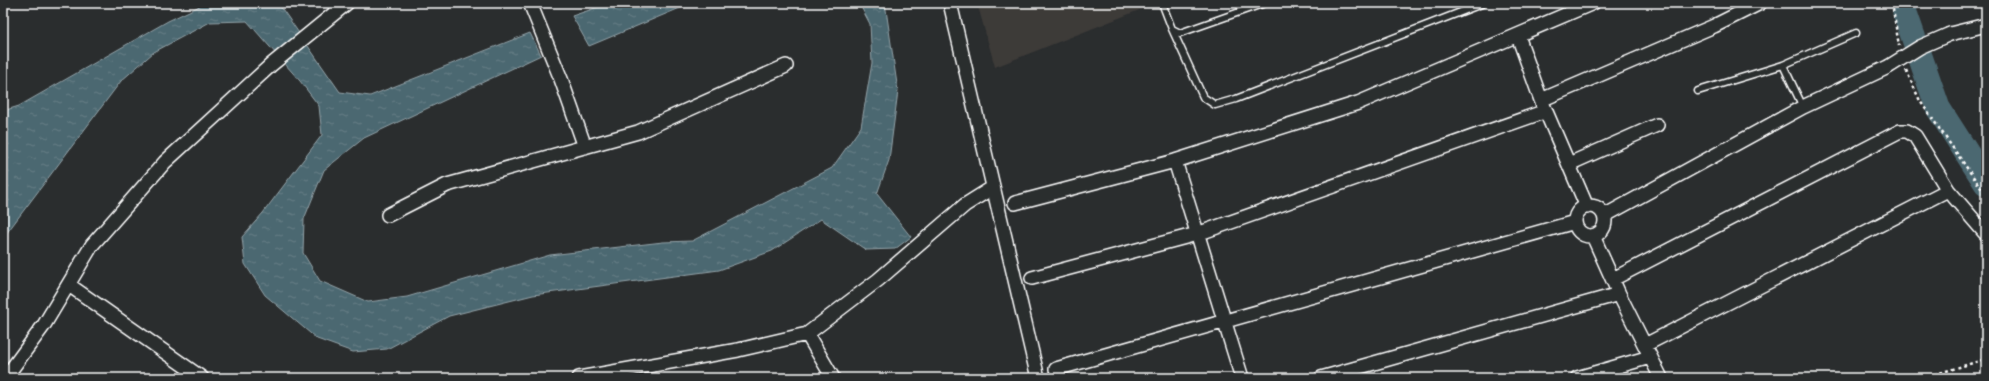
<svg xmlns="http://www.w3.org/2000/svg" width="1989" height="381" viewBox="0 0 1989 381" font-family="Mali,sans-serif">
<defs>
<pattern id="water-ripples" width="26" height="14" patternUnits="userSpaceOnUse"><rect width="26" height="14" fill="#4c6871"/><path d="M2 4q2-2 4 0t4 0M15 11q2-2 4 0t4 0" fill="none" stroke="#677f86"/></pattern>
</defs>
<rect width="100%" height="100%" fill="#2a2d2e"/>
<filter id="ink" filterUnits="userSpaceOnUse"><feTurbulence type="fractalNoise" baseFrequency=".025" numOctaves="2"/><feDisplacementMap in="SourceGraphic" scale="8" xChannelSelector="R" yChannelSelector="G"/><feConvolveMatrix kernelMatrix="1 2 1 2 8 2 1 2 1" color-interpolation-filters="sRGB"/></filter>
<g filter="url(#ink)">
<path fill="#3d3a38" d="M977,3H1157L995,67Z"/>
<path fill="url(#water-ripples)" stroke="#94a4aa" d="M206,3H278L340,92L370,96L530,33L541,55L364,138L324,170L304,219L303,253L320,281L368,302L407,297L550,255L663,242L692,241L832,168L861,127L872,63L870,24L859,3H885L898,91L889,160L877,194L911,237L895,249L866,250L821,219L772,251L719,270L533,295L449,316L387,349L353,352L317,339L265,295L245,264L242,237L263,213L322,135L319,106L300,81L247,21L210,22L154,52L121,81L3,238V111L19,106L168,21Z
M610,3H692L589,46L572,16Z"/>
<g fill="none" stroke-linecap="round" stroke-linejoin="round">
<path stroke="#4c6871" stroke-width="25" d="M1904,3L1905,13L1938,108L1986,183"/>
<defs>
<path id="lane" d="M1162,3L1172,29L1180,33L1265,3
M1172,29L1203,97L1215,105L1236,99L1484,3
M1783,65L1803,107
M1698,91L1783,65L1856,33"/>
<path id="street" d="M530,3L561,79L585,147
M950,3L1038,378
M1950,34L1986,25
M1518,36L1541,100L1587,207
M1541,100L1714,26L1760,3
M1175,161L1242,378
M1569,164L1657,125
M1015,203L1175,161L1358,103L1593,3
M1575 221a15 15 0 1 1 30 0a15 15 0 1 1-30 0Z
M388,215L447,185L638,132L786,66
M1604,216L1803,107L1888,67
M1593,236L1619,294L1661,378
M1032,278L1197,234L1546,111
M1613,279L1900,131H1907L1915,136L1948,190L1985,233
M69,285L202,378
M807,334L833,378
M1645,345L1948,190
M1056,369L1575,222
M5,378L44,325L92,245L165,162L271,65L347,3
M579,378L738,350L807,334L878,280L965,205L992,188
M1321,378L1619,294
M1577,378L1650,357"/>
</defs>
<use href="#lane" stroke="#fff" stroke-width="9"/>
<use href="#street" stroke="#fff" stroke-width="16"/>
<path stroke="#fff" stroke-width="2.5" stroke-dasharray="3 3" stroke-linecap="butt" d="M1892,3L1899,46
M1906,70L1920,101L1986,195
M1923,378L1986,359"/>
<use href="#lane" stroke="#2a2d2e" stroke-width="6"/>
<use href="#street" stroke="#2a2d2e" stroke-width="13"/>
<defs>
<path id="street-bridge" d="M1888,67L1920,47L1950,34"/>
</defs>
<use href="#street-bridge" stroke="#fff" stroke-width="16" stroke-linecap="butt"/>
<use href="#street-bridge" stroke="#2a2d2e" stroke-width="13"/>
</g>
</g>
<rect width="1989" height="381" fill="none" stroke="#2a2d2e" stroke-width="16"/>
<rect x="8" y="8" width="1973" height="365" fill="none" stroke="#fff" stroke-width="1.5" filter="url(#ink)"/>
</svg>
